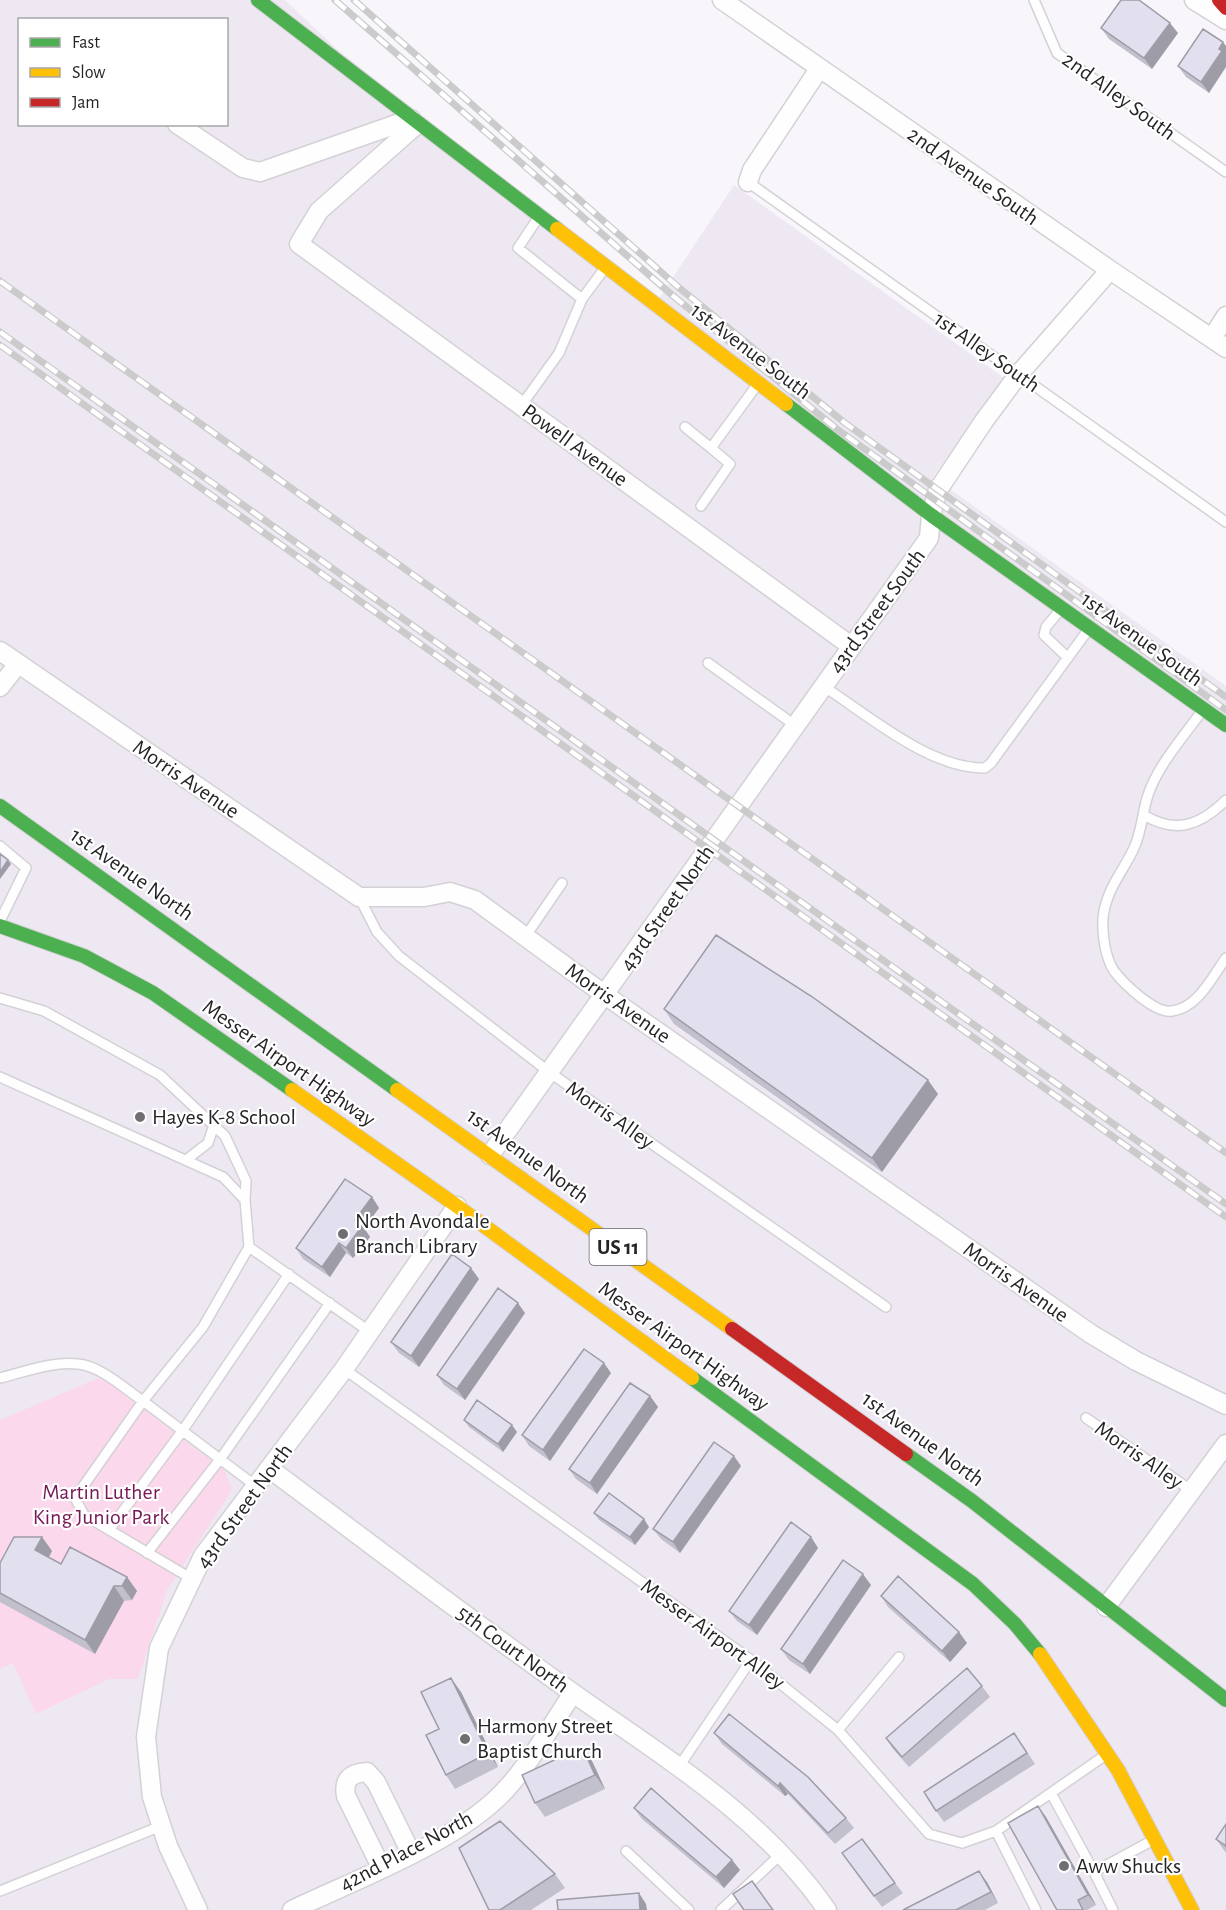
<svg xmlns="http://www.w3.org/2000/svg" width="1226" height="1910" viewBox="0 0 1226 1910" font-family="'Alegreya Sans',sans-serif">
<rect width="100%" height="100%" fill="#f9f6fb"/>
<path fill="#eee8f3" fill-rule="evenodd" d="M0,0H285L338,50L658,300L734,185L1004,378L933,477L1226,686V1910H0ZM20,20H226V124H20Z"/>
<path fill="#fbd8ec" d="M101,1377L225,1471L232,1490L167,1590L138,1679H109L36,1714L13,1663L0,1669V1420Z"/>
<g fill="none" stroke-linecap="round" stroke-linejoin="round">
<defs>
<path id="lane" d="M1034,0L1057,53L1226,172
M748,182L1226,522
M538,218L518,248L582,299L605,268
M521,406L559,353L582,299
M685,427L711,448
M701,506L730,464L711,448L757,385
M1061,609L1046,627L1044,635L1068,658
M708,663L796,726
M823,686C868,715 930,769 985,768L991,763L1088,630
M1202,711C1184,736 1158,765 1148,795C1142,813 1142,831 1134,848C1123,872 1106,889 1103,918C1102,934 1105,957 1114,971C1124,984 1155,1014 1172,1011C1198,1008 1212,977 1226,958
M1144,815C1175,834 1200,826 1226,800
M0,846L26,868L0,921
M359,897L377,932L399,956L549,1072L886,1307
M525,937L562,883
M0,998L44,1011L160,1075L225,1136L246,1181L245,1200L249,1247
M0,1077L223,1177L245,1200
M186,1160L208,1143L214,1125
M344,1369L751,1660L838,1730L929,1834L962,1843L996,1831L1107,1754
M0,1378C24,1372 53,1361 78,1364C101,1366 125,1389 143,1401L203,1327L249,1247L370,1332
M1086,1418L1192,1491
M109,1530L183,1430L289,1274
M147,1553L221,1458L330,1303
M192,1579L84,1515L75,1498L143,1401L257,1487
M838,1730L899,1657
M680,1765L751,1660
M1051,1793L1094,1872L1155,1839
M996,1831L1036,1910
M626,1851L689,1910
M1094,1872L1113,1910
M0,1891L161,1826
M721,1910L781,1854"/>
<path id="street" d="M722,0L1110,270L1226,348
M1194,0L1226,20
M177,124L243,168L260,172L411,119L415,126L319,211L299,244L851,646
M748,182L752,170L819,69
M1212,338L1226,316
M0,651L359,897H424L450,892L475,900L605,995L1091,1334L1136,1361L1226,1405
M0,687L18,664
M490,1155L929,538L931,515L938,490L984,421L1018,375L1110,270
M270,1469C371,1544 471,1621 573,1693C665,1758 762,1816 827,1910
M1106,1607L1226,1444
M381,1867L346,1796C343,1780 350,1773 367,1772L376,1782L411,1853
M198,1910L168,1846L152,1797L146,1737L159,1648L203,1556L344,1369L457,1206
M292,1910C357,1879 461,1841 508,1787C533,1759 552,1724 573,1693"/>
<path id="fast" d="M258,0L557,229
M786,404L931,515L1226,725
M0,806L397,1090
M0,926L84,956L153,993L292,1090
M692,1378L973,1584L1015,1624L1040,1654
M906,1454L972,1501L1226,1700"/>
<path id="slow" d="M557,229L786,404
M292,1090L457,1206L692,1378
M397,1090L732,1329
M1040,1654L1118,1770L1192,1910"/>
<path id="jam" d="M1219,0L1226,8
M732,1329L906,1454"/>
</defs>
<use href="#lane" stroke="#d4d1d5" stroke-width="12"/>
<use href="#street" stroke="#d4d1d5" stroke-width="21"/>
<use href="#fast" stroke="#d4d1d5" stroke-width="16"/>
<use href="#slow" stroke="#d4d1d5" stroke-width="16"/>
<use href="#jam" stroke="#d4d1d5" stroke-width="16"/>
<use href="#lane" stroke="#fefefe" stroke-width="9"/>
<use href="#street" stroke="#fefefe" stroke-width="18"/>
<use href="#fast" stroke="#4caf50" stroke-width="14"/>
<use href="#slow" stroke="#ffc107" stroke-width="14"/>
<use href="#jam" stroke="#c62828" stroke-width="14"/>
<defs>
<path id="rail" d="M335,0L672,295L837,429L1226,710
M354,0L677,286L845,423L1226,697
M0,281L1226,1153
M0,332L1226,1204
M0,345L1226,1217"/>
</defs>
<use href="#rail" stroke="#cbcbcb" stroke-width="7"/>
<use href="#rail" stroke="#fff" stroke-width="4.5" stroke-dasharray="14" stroke-linecap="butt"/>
</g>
<path fill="#c2c0cd" d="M1101,28L1178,33L1152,69L1109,39Z
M1226,46L1209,93L1186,77L1178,66Z
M664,1009L938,1094L882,1172L674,1024Z
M372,1197L379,1208L364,1228L370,1237L353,1258L346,1253L330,1277L303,1259L296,1248Z
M479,1279L419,1367L399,1353L391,1342Z
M525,1313L465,1400L444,1385L437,1375Z
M611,1373L550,1461L529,1446L522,1435Z
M650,1396L658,1407L597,1494L576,1479L569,1469Z
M464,1420L517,1432L503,1452L469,1427Z
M741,1466L680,1553L661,1539L653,1529Z
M594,1513L649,1527L635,1545L599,1520Z
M42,1537L52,1551L49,1557L61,1564L127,1577L137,1591L132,1600L124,1601L95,1654L0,1602V1563Z
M811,1537L818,1548L757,1635L737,1621L729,1611Z
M871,1585L810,1674L789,1660L781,1649Z
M881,1596L967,1643L950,1662L888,1607Z
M982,1686L990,1697L909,1767L893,1749L886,1738Z
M461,1692L498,1767L455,1789L446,1775L439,1729Z
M714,1733L846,1818L854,1828L835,1844L788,1794L785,1796L722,1744Z
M1022,1744L1035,1764L944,1822L936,1811Z
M582,1747L592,1761L605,1789L545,1817L535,1803Z
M1038,1806L1046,1817L1096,1905L1087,1910H1057Z
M634,1808L732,1860L740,1870L724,1888L642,1819Z
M1226,1824V1853L1216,1839Z
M850,1864L895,1883L903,1893L882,1907Z
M555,1874L565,1888L531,1910H489Z
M987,1882L998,1903L985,1910H903Z"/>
<path fill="#9e9ca7" d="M1170,23L1178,33L1152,69L1144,58Z
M1223,42L1226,46V67L1209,93L1201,82Z
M8,860L11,864L0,879V872Z
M928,1080L938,1094L882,1172L872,1158Z
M372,1197L379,1208L364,1228L370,1237L353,1258L346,1248L355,1220Z
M339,1243L346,1253L330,1277L322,1267Z
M471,1268L479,1279L419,1367L411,1356Z
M518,1303L525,1313L465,1400L457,1389Z
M604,1363L611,1373L550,1461L543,1450Z
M650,1396L658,1407L597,1494L590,1483Z
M512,1425L517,1432L503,1452L498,1444Z
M734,1456L741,1466L680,1553L673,1542Z
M644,1519L649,1527L635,1545L630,1537Z
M42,1537L52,1551L45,1564L35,1550Z
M811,1537L818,1548L757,1635L749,1625Z
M863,1574L871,1585L810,1674L803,1664Z
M127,1577L137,1591L132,1600L122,1586Z
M114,1586L124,1601L95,1654L85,1640Z
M959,1632L967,1643L950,1662L942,1651Z
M451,1678L461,1692L498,1767L488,1753Z
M582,1747L592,1761L605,1789L595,1775Z
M780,1783L788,1794L785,1796L778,1786Z
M1038,1806L1046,1817L1096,1905L1088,1895Z
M732,1860L740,1870L724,1888L716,1877Z
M979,1871L987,1882L998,1903L991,1892Z
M639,1893L646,1904L647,1910H640Z"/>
<path fill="#e2dfee" stroke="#9e9ca7" stroke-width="1.5" d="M1121,0H1139L1170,23L1144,58L1101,28Z
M1203,29L1223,42L1219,49L1222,51L1201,82L1178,66Z
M0,854L8,860L0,872Z
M716,935L811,996L928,1080L872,1158L664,1009Z
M345,1179L372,1197L355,1220L362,1226L346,1248L339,1243L322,1267L296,1248Z
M452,1254L471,1268L411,1356L391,1342Z
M498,1288L518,1303L457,1389L437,1375Z
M584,1349L604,1363L543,1450L522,1435Z
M630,1383L650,1396L590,1483L569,1469Z
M477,1400L512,1425L498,1444L464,1420Z
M714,1442L734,1456L673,1542L653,1529Z
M609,1493L644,1519L630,1537L594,1513Z
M791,1522L811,1537L749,1625L729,1611Z
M14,1537H42L35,1550L61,1564L70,1547L127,1577L122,1586H114L85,1640L0,1593V1563Z
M843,1560L863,1574L803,1664L781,1649Z
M898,1576L959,1632L942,1651L881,1596Z
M967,1668L982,1686L902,1757L886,1738Z
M451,1678L488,1753L446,1775L426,1735L439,1729L421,1692Z
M729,1714L808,1777L846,1818L828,1833L780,1783L778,1786L714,1733Z
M1014,1733L1027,1753L936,1811L924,1792Z
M582,1747L595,1775L535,1803L522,1775Z
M651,1788L732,1860L716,1877L634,1808Z
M1038,1806L1088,1895L1078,1900L1083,1910H1057L1008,1823Z
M500,1821L555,1874L500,1910H489L459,1848Z
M1226,1824V1846L1216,1839Z
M862,1839L895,1883L874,1896L842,1853Z
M979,1871L991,1892L956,1910H903Z
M752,1881L773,1910H744L733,1894Z
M639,1893L640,1910H558L557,1900Z"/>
<g fill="#706e71" stroke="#fff" stroke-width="2">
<circle cx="140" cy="1117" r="6"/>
<circle cx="343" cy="1234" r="6"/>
<circle cx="465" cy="1739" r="6"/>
<circle cx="1064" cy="1866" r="6"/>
</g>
<g text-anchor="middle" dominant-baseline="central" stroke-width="4.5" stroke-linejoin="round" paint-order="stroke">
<rect fill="#fff" stroke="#676668" stroke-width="1.5" x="589.5" y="1229" width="57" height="36" rx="4.5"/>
<g font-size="21" font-weight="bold" fill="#262427">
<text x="618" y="1247">US 11</text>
</g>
<g font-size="22" fill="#262427" stroke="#fff">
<text transform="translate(1119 96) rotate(36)">2nd Alley South</text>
<text transform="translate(973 176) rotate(35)">2nd Avenue South</text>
<text transform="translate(751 351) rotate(37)">1st Avenue South</text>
<text transform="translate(987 352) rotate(35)">1st Alley South</text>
<text transform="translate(575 445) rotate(36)">Powell Avenue</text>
<text transform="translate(877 611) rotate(-54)">43rd Street South</text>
<text transform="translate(1142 639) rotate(36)">1st Avenue South</text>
<text transform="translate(186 779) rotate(34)">Morris Avenue</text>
<text transform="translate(132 874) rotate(35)">1st Avenue North</text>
<text transform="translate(667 908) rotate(-55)">43rd Street North</text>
<text transform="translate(618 1003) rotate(35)">Morris Avenue</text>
<text transform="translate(289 1063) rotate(35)">Messer Airport Highway</text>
<text transform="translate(610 1115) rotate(35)">Morris Alley</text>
<text transform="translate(528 1156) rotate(36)">1st Avenue North</text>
<text transform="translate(1016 1282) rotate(35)">Morris Avenue</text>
<text transform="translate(684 1346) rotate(36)">Messer Airport Highway</text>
<text transform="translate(923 1439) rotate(36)">1st Avenue North</text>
<text transform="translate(1139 1455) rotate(35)">Morris Alley</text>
<text transform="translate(244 1506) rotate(-54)">43rd Street North</text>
<text transform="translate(713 1634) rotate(36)">Messer Airport Alley</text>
<text transform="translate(513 1649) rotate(36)">5th Court North</text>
<text transform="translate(406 1851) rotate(-28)">42nd Place North</text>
</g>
<g font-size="22" fill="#262427" stroke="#fff" text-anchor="start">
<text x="152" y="1117">Hayes K-8 School</text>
<text x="355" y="1221">North Avondale<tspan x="355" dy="25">Branch Library</tspan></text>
<text x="477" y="1726">Harmony Street<tspan x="477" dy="25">Baptist Church</tspan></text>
<text x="1076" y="1866">Aww Shucks</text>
</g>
<g font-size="22" fill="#761955" stroke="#fff">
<text x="101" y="1492">Martin Luther<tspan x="101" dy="25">King Junior Park</tspan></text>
</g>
</g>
<rect x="18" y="18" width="210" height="108" fill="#ffffff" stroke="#a8a7a9" stroke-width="1.5"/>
<rect x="30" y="38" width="30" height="9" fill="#4caf50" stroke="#a8a7a9" stroke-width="1.5"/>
<text x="72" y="48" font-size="18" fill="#262427">Fast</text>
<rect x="30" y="68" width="30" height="9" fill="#ffc107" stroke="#a8a7a9" stroke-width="1.5"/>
<text x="72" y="78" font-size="18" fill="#262427">Slow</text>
<rect x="30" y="98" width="30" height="9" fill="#c62828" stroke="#a8a7a9" stroke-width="1.5"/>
<text x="72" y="108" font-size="18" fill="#262427">Jam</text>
</svg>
